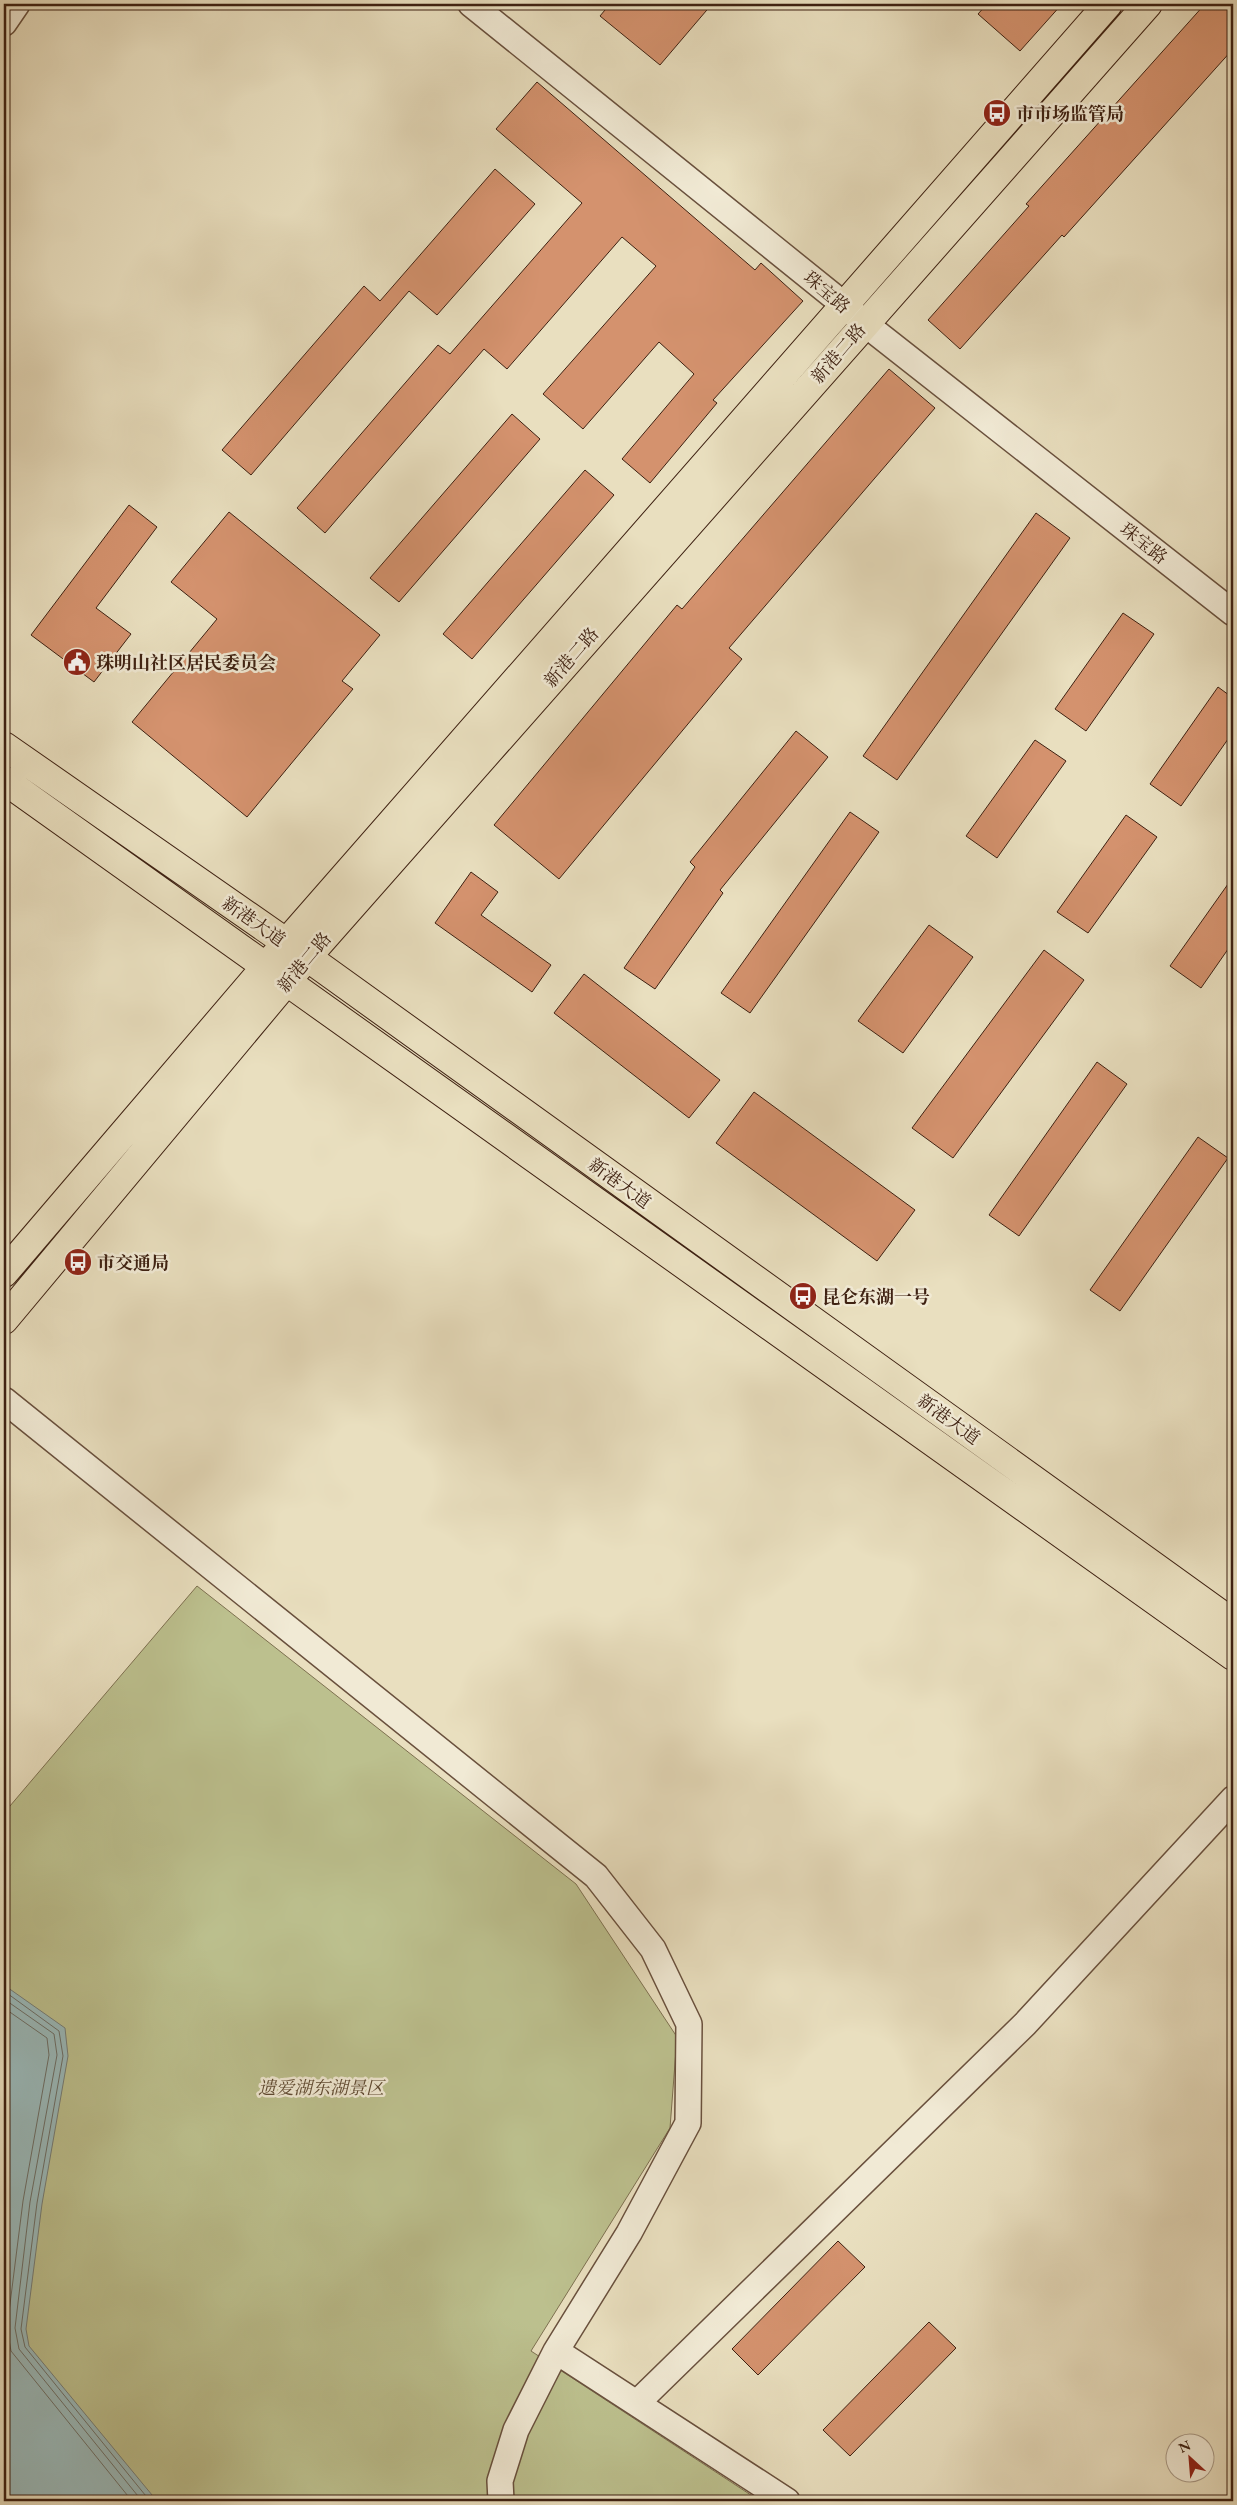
<svg xmlns="http://www.w3.org/2000/svg" width="1237" height="2505" viewBox="0 0 1237 2505" font-family="'EB Garamond','Noto Serif SC',serif">
<rect width="100%" height="100%" fill="#e9dfbf"/>
<filter id="stains"><feTurbulence type="fractalNoise" baseFrequency=".004" numOctaves="4"/><feColorMatrix values="0 0 0 0 .2 0 0 0 0 .09 0 0 0 0 .02 0 0 0 .5 -.17"/></filter>
<radialGradient id="worn" r=".72"><stop offset=".6" stop-color="#630" stop-opacity="0"/><stop offset="1" stop-color="#630" stop-opacity=".3"/></radialGradient>
<path fill="#bcc08e" stroke="#7d7050" d="M197,1586L576,1884L677,2037L670,2128L531,2351L760,2501H4V1813Z"/>
<path fill="#9ababb" stroke="#757d77" d="M4,1985L65,2028L68,2056L42,2204L26,2329L29,2346L157,2501H4Z"/>
<g fill="none" stroke-linecap="round" stroke-linejoin="round">
<path stroke="#6c6e66" stroke-width="1" d="M4,1991L59,2031L63,2056L37,2203L21,2329L25,2347L150,2501
M4,1999L54,2034L57,2055L30,2202L15,2328L19,2349L142,2501
M4,2008L47,2038L49,2055L23,2201L7,2328L11,2351L132,2501"/>
</g>
<path fill="#d4926e" stroke="#3e2112" d="M610,4H712L660,65L600,16Z
M987,4H1062L1020,51L978,14Z
M1205,4H1233V49L1064,237L1062,235L960,349L928,320L1029,206L1026,204Z
M537,82L755,270L761,263L803,301L713,400L717,403L650,483L622,459L694,374L659,342L583,429L543,394L656,266L622,237L507,369L484,349L325,533L297,508L438,345L450,354L582,203L496,129Z
M495,169L535,204L437,315L409,291L251,475L222,450L364,286L380,301Z
M889,369L935,408L729,648L742,659L559,879L494,825L677,605L682,609Z
M512,414L540,439L399,602L370,578Z
M585,470L614,495L472,659L443,634Z
M129,505L157,527L96,608L131,634L94,682L31,635Z
M229,512L380,635L342,681L353,689L247,817L132,722L217,619L171,582Z
M1036,513L1070,538L897,780L863,756Z
M1123,613L1154,634L1086,731L1055,709Z
M1218,687L1233,698V732L1181,806L1150,784Z
M796,731L828,757L720,890L723,893L655,989L624,968L695,867L690,862Z
M1035,740L1066,761L997,858L966,836Z
M850,812L879,832L750,1013L721,993Z
M1126,815L1157,837L1088,933L1057,912Z
M471,872L498,892L481,915L551,965L532,992L435,923Z
M1233,877V942L1201,988L1170,966Z
M929,925L973,957L903,1053L858,1021Z
M1044,950L1084,980L953,1158L912,1128Z
M584,974L720,1080L689,1118L554,1013Z
M1097,1062L1127,1084L1019,1236L989,1215Z
M754,1092L915,1210L877,1261L716,1143Z
M1198,1137L1228,1158L1120,1311L1090,1290Z
M838,2241L865,2267L758,2375L732,2349Z
M929,2322L956,2348L850,2456L823,2430Z"/>
<g fill="none" stroke-linecap="round" stroke-linejoin="round">
<defs>
<path id="minor" d="M471,4L843,304L864,323L1233,613
M4,23L17,4
M4,1400L596,1876L653,1949L689,2024L688,2123L629,2233L556,2351L516,2430L500,2481L501,2501
M556,2351L787,2501
M637,2403L1025,2024L1233,1799"/>
<path id="major" d="M4,746L307,957L1233,1623
M4,780L1233,1656
M4,1273L286,943L1108,4
M4,1320L307,957L1148,4"/>
</defs>
<use href="#minor" stroke="#69503d" stroke-width="28"/>
<use href="#major" stroke="#3e2112" stroke-width="30"/>
<use href="#minor" stroke="#f1ead5" stroke-width="25"/>
<use href="#major" stroke="#e9dfbf" stroke-width="28"/>
</g>
<defs>
<symbol id="bus-disc" viewBox="-11 -11 22 22"><circle r="9.5" fill="#8f2418" stroke="#f1ead5"/><path d="M-5-6H5V4H4V6H2V4H-2V6H-4V4H-5ZM-3.5-4V0h7V-4ZM-3.5 1.2v1.5H-2V1.2ZM2 1.2v1.5H3.5V1.2Z" fill="#fff"/></symbol>
<symbol id="civic-disc" viewBox="-11 -11 22 22"><circle r="9.5" fill="#8f2418" stroke="#f1ead5"/><path d="M-.6-6.5H3V-4.5H.6V-3L4-1V1h2V6H-6V1h2V-1L-.6-3ZM-1.2 2.5V6h2.4V2.5Z" fill="#fff"/></symbol>
</defs>
<g fill-rule="evenodd">
<use href="#bus-disc" x="981" y="97" width="32" height="32"/>
<use href="#civic-disc" x="61" y="646" width="32" height="32"/>
<use href="#bus-disc" x="62" y="1246" width="32" height="32"/>
<use href="#bus-disc" x="787" y="1280" width="32" height="32"/>
</g>
<g text-anchor="middle" dominant-baseline="central" stroke-width="5" stroke-linejoin="round" paint-order="stroke">
<g font-size="18" font-weight="bold" fill="#3e2112" stroke="#f1ead5" text-anchor="start">
<text x="1016" y="113">市市场监管局</text>
<text x="96" y="662">珠明山社区居民委员会</text>
<text x="97" y="1262">市交通局</text>
<text x="822" y="1296">昆仑东湖一号</text>
</g>
<g font-size="18" fill="#3e2112" stroke="#f1ead5">
<text transform="translate(827 292) rotate(40)">珠宝路</text>
<text transform="translate(838 353) rotate(-49)">新港二路</text>
<text transform="translate(1144 543) rotate(38)">珠宝路</text>
<text transform="translate(571 657) rotate(-49)">新港二路</text>
<text transform="translate(254 921) rotate(35)">新港大道</text>
<text transform="translate(304 962) rotate(-50)">新港二路</text>
<text transform="translate(620 1183) rotate(36)">新港大道</text>
<text transform="translate(949 1419) rotate(36)">新港大道</text>
</g>
<g font-size="18" font-style="italic" fill="#5e4931" stroke="#f1ead5">
<text x="321" y="2087">遗爱湖东湖景区</text>
</g>
</g>
<rect width="1237" height="2505" fill="none" stroke="#e9dfbf" stroke-width="20"/>
<rect x="5" y="5" width="1227" height="2495" fill="none" stroke="#3e2112" stroke-width="2.5"/>
<rect x="10" y="10" width="1217" height="2485" fill="none" stroke="#3e2112"/>
<g transform="translate(1190 2458) rotate(334)"><circle r="24" fill="#f1ead5" stroke="#a99a87"/>
<path d="M0-4L9 19L0 12L-9 19Z" fill="#8f2418"/>
<text y="-8" font-size="14" font-weight="bold" text-anchor="middle" fill="#3e2112">N</text>
</g>
<rect width="100%" height="100%" filter="url(#stains)"/>
<rect width="100%" height="100%" fill="url(#worn)"/>
</svg>
